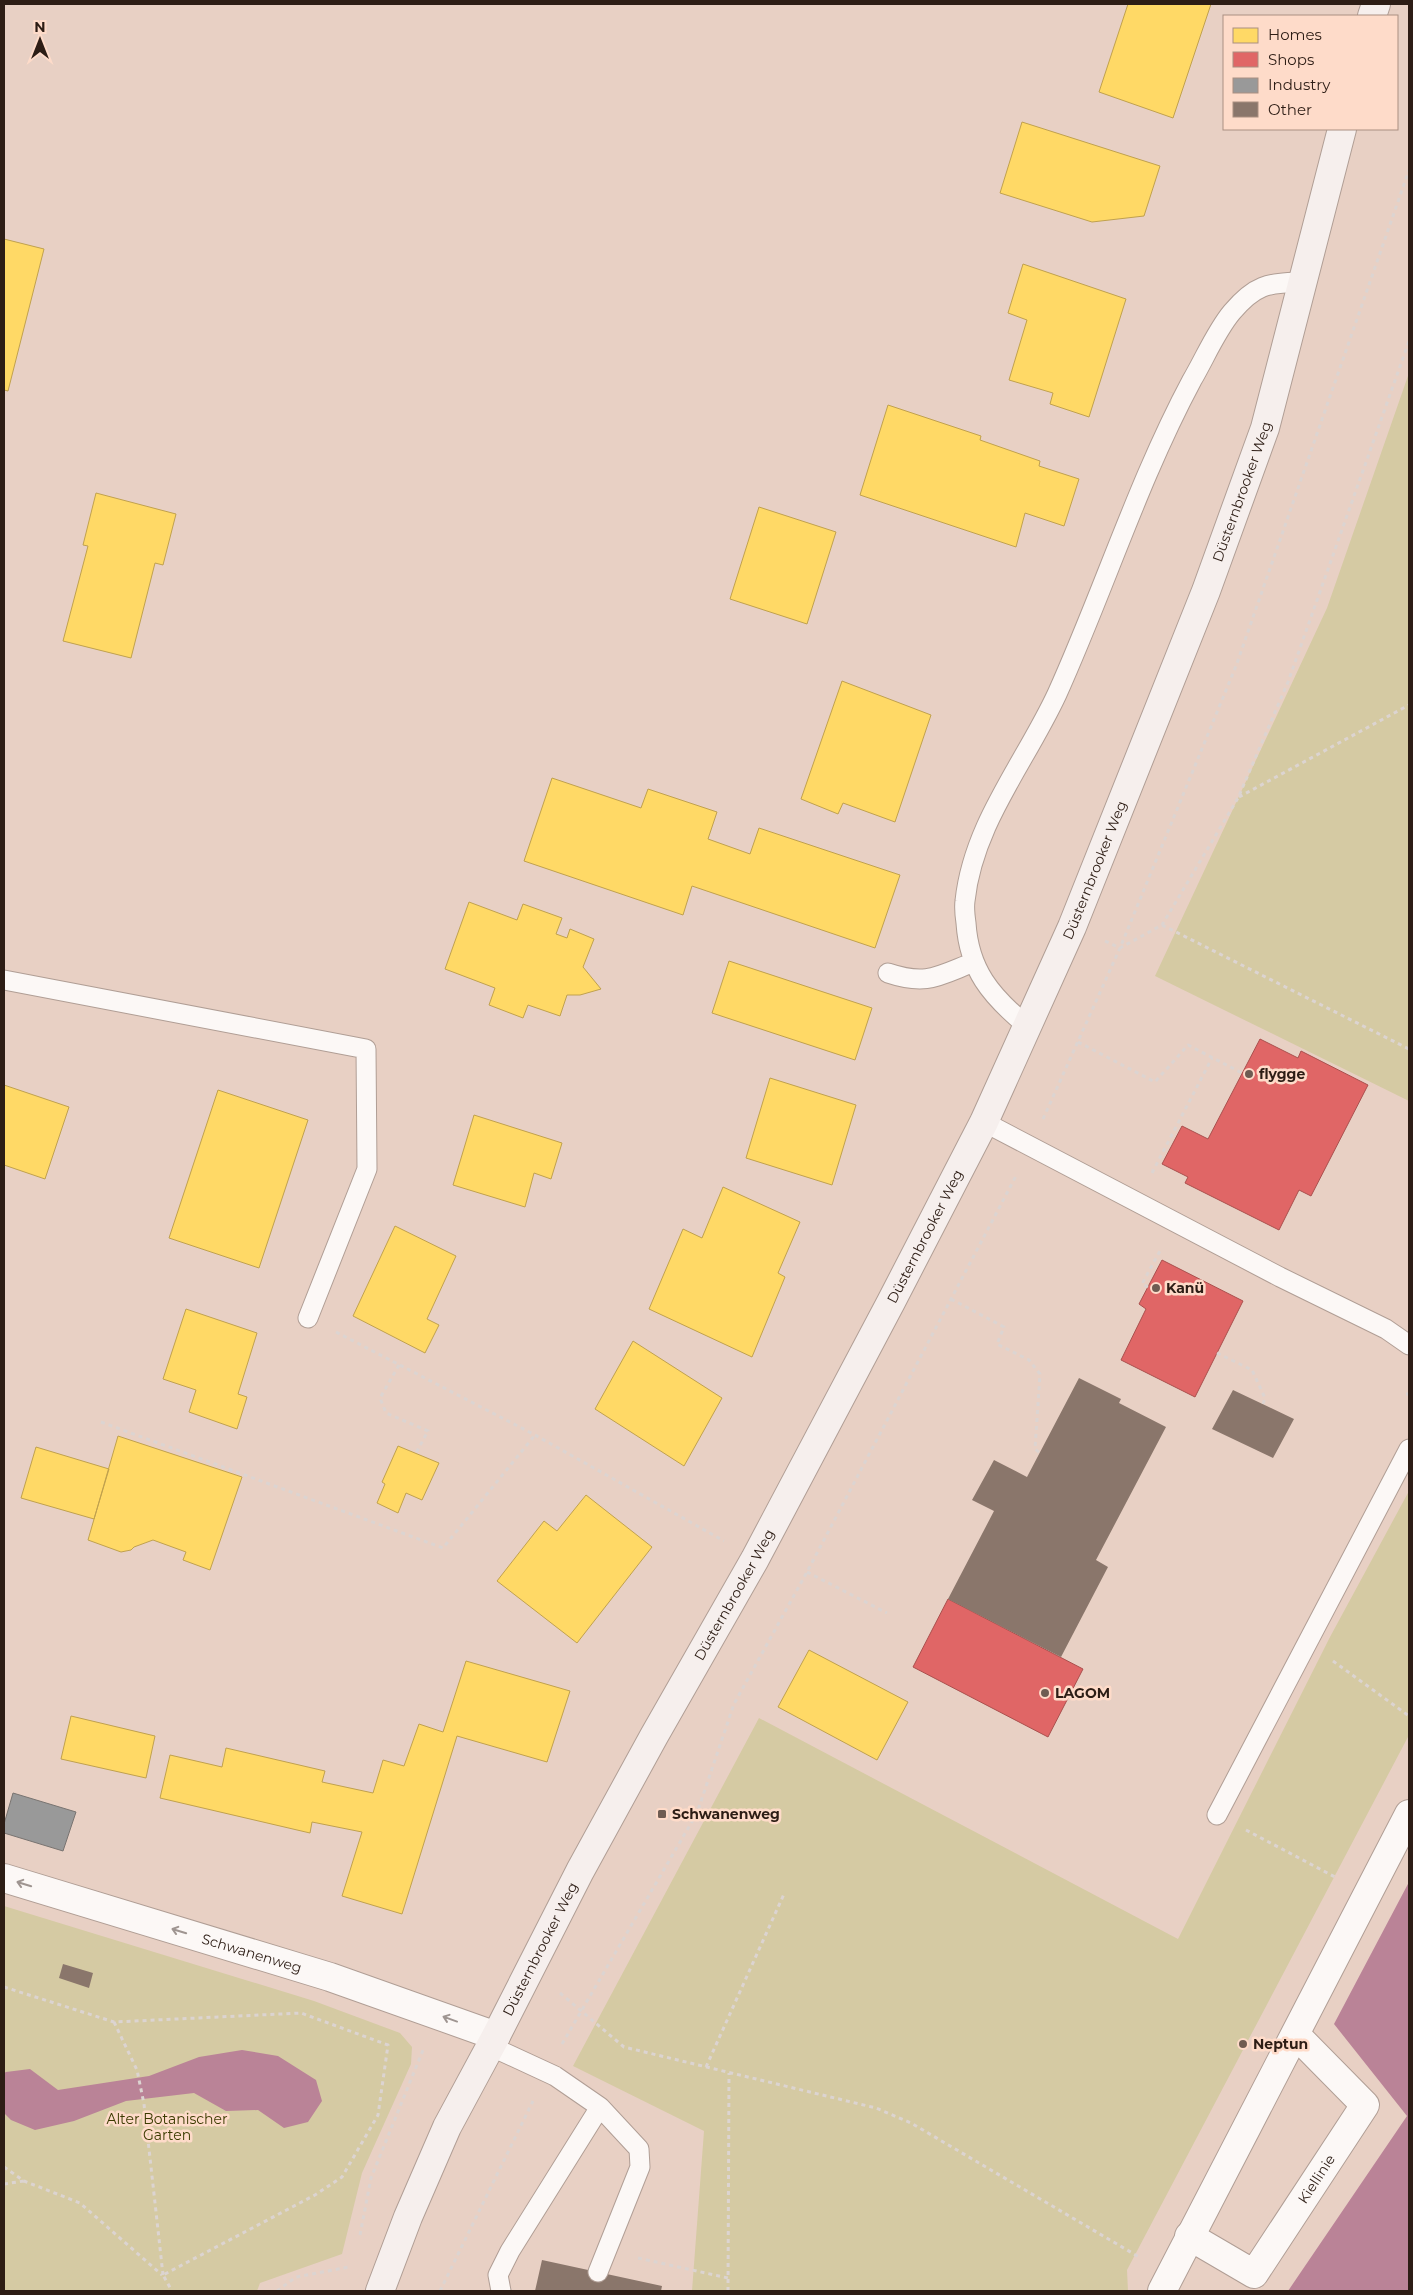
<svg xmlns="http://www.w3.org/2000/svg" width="1413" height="2295" viewBox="0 0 1413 2295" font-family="Montserrat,sans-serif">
<rect width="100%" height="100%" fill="#e8d0c4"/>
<path fill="#d5caa3" d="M1409,373V1101L1155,976L1327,608Z
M1409,1491V1735L1127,2270L1128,2291H692L704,2131L573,2066L759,1718L1178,1939L1330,1637Z
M4,1906L314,2001L400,2033L412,2047L411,2064L362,2173L342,2254L260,2283L257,2291H4Z"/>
<path fill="#ba8397" d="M1409,1882V2291H1288L1407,2116L1334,2024Z
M242,2050L278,2056L316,2080L322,2101L308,2122L284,2128L258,2110L226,2111L194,2093L126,2101L74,2121L35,2130L11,2120L4,2113V2073L6,2072L30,2069L58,2090L149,2076L199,2057Z"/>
<path fill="#ffd966" stroke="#c0a14e" d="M1128,4H1211L1173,118L1099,92Z
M1022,122L1160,166L1144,216L1092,222L1000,193Z
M4,239L44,249L8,391L4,390Z
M1023,264L1126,299L1089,417L1050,404L1053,393L1009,380L1027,320L1008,313Z
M888,405L981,436L980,440L1040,461L1039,466L1079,479L1064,526L1025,513L1016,547L860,495Z
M96,493L176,514L163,565L155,563L131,658L63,641L88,546L83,545Z
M759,507L836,532L807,624L730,599Z
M842,681L931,715L895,822L843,803L838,814L801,799Z
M552,778L641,808L648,789L717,812L708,839L750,854L759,828L900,875L875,948L692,886L683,915L524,861Z
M469,902L517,920L523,904L562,918L556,934L567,938L570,929L594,939L583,967L601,989L580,995H567L560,1016L528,1005L523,1018L489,1005L495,988L445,969Z
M729,961L872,1008L855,1060L712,1013Z
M770,1078L856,1105L832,1185L746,1158Z
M4,1085L69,1107L45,1179L4,1165Z
M218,1090L308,1120L259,1268L169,1238Z
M474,1115L562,1143L551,1179L534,1173L525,1207L453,1185Z
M723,1187L800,1222L778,1273L785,1277L752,1357L649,1309L683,1229L702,1238Z
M395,1226L456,1256L427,1319L439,1325L425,1353L353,1316Z
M186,1309L257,1333L238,1394L247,1397L237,1429L189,1412L196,1390L163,1379Z
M633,1341L722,1398L684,1466L595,1409Z
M118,1436L242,1477L210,1570L183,1560L186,1552L153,1540L134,1547L131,1550L121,1552L88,1540Z
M398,1446L439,1463L422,1500L406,1493L398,1513L377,1503L385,1484L382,1482Z
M36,1447L109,1469L94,1519L21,1498Z
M586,1495L652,1547L577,1643L497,1581L544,1521L557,1531Z
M809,1650L908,1702L877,1760L778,1707Z
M466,1661L570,1691L547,1762L457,1736L402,1914L342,1896L362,1832L312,1822L310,1833L160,1798L170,1755L222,1767L226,1748L325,1771L322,1782L373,1793L383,1760L404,1766L419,1724L443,1732Z
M71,1716L155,1736L146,1778L61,1759Z"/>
<path fill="#e06666" stroke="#aa504e" d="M1260,1039L1298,1058L1301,1051L1368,1085L1311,1196L1299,1190L1279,1230L1185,1183L1188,1177L1162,1164L1182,1126L1208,1139Z
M1162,1260L1243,1301L1195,1397L1121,1360L1146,1309L1139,1304Z
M948,1599L1083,1669L1048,1737L913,1667Z"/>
<path fill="#999" stroke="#797471" d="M13,1793L76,1812L63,1851L4,1833V1824Z"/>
<path fill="#8a766b" d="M1079,1378L1121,1399L1119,1403L1166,1427L1096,1560L1108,1567L1061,1657L948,1599L994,1511L972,1500L994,1460L1027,1477Z
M1233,1390L1294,1419L1273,1458L1212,1429Z
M63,1964L93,1973L89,1988L59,1978Z
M542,2260L662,2286L661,2291H535Z"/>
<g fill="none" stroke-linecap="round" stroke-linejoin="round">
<defs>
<path id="lane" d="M888,973C927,986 938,976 974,962
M4,980L366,1049L367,1169L308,1318
M1026,1025C991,996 969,970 966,923C965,916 964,908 965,901C973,824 1025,763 1057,694C1104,590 1138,481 1192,380C1205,358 1216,331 1232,312C1255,285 1267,283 1301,282
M984,1122L1280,1277L1386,1329L1409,1345
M1217,1815L1409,1449
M490,2046L555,2076L600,2107L639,2149L640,2167L598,2272
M501,2291L498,2275L510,2251L600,2107"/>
<g id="street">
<path id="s1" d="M4,1878L330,1977L496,2036"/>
<path id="s2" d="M1189,2236L1254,2274L1365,2105L1296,2035"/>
<path d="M1162,2291L1409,1814"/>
</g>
<g id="secondary">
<path d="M1372,16L1376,4"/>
<path id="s3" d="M380,2291L408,2217L447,2127L496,2036L580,1871L654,1736L755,1559L891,1302L984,1122L1072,927L1206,591L1265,428L1342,129"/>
</g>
</defs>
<use href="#lane" stroke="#b09e95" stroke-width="21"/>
<use href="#street" stroke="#b09e95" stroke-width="30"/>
<use href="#secondary" stroke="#b09e95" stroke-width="30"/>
<path stroke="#dcd4d1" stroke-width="3" stroke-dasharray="4 4" stroke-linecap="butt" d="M1239,797L1409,705
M1162,925L1409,1049
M1105,941L1120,948L1162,925L1238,798L1288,682L1409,341
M1078,1042L1155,1082L1188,1045L1242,1073
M1043,1119L1120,948L1236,666L1409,170
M1152,1173L1212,1058
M1148,1287L1142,1284L1161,1249
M951,1299L1004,1327L997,1344L1029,1360L1040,1374L1035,1449L1040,1453
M336,1332L535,1435L724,1541
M1217,1353L1252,1370L1265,1398L1263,1404
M399,1365L380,1398L386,1413L428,1431L416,1453
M1406,1394H1409
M101,1422L443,1548L535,1435
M807,1572L887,1613
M1333,1661L1409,1716
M1246,1830L1335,1877
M4,1987L114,2022L301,2013L388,2045L378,2115L342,2177L315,2195L163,2275L172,2291
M560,1993L624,2047L876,2108L911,2123L1139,2257
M114,2022L137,2070L144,2104L163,2275
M562,2044L697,1813L734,1704L807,1572L1017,1174
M706,2067L784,1894
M4,2167L24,2181L80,2203L162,2275
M4,2184L24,2181
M360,2235L371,2178L423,2050
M638,2258L728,2278
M277,2291L296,2277L349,2267
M440,2291L533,2101
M728,2291L729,2073"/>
<use href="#lane" stroke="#fcf8f6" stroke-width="19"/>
<use href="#street" stroke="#fcf8f6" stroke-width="28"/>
<use href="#secondary" stroke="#f6efed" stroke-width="28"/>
</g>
<defs><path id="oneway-shaft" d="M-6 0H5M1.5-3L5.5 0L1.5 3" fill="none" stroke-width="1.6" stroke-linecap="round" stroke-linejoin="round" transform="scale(1.25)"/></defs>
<g stroke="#9f9591">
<use href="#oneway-shaft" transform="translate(24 1884) rotate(-163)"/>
<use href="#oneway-shaft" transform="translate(179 1931) rotate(-163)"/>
<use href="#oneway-shaft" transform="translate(450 2019) rotate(-160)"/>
</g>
<g fill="#6e5c52" stroke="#fedbc9" stroke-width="2">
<circle cx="1249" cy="1074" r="5"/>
<circle cx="1156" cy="1288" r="5"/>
<circle cx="1045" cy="1693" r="5"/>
<rect x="657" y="1809" width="10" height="10" rx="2.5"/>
<circle cx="1243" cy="2044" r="5"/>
</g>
<g text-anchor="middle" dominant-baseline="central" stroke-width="5" stroke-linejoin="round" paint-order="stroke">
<g font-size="14" fill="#2d1d15" stroke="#fedbc9">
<text stroke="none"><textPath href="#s3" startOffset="1998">Düsternbrooker Weg</textPath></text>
<text stroke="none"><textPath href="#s3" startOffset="1592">Düsternbrooker Weg</textPath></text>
<text stroke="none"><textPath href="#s3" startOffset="1188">Düsternbrooker Weg</textPath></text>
<text stroke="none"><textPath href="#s3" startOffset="782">Düsternbrooker Weg</textPath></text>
<text stroke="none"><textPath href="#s3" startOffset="378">Düsternbrooker Weg</textPath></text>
<text stroke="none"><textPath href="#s1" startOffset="259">Schwanenweg</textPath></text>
<text stroke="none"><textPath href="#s2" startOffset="189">Kiellinie</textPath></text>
</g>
<g font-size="14" font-weight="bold" fill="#2d1d15" stroke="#fedbc9" text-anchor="start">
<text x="1259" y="1074">flygge</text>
<text x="1166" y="1288">Kanü</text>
<text x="1055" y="1693">LAGOM</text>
<text x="672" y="1814">Schwanenweg</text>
<text x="1253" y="2044">Neptun</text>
</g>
<g font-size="14" fill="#3b3b00" stroke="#fedbc9">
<text x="167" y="2119">Alter Botanischer<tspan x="167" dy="16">Garten</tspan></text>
</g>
</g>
<rect width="1413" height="2295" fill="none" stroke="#2d1d15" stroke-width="10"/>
<rect x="1223" y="15" width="175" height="115" fill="#fedbc9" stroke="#aa8f81"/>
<rect x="1233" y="28" width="25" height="15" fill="#ffd966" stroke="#aa8f81"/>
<text x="1268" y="40" font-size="15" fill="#2d1d15">Homes</text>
<rect x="1233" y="52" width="25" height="15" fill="#e06666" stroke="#aa8f81"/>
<text x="1268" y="65" font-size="15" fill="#2d1d15">Shops</text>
<rect x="1233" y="78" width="25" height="15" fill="#999999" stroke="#aa8f81"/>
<text x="1268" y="90" font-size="15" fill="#2d1d15">Industry</text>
<rect x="1233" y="102" width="25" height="15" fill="#8a766b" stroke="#aa8f81"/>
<text x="1268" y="115" font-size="15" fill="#2d1d15">Other</text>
<g transform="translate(40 40)" stroke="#fedbc9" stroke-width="4" paint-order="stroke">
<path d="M0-4L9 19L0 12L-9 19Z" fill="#2d1d15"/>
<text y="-8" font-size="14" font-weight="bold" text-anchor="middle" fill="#2d1d15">N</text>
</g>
</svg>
